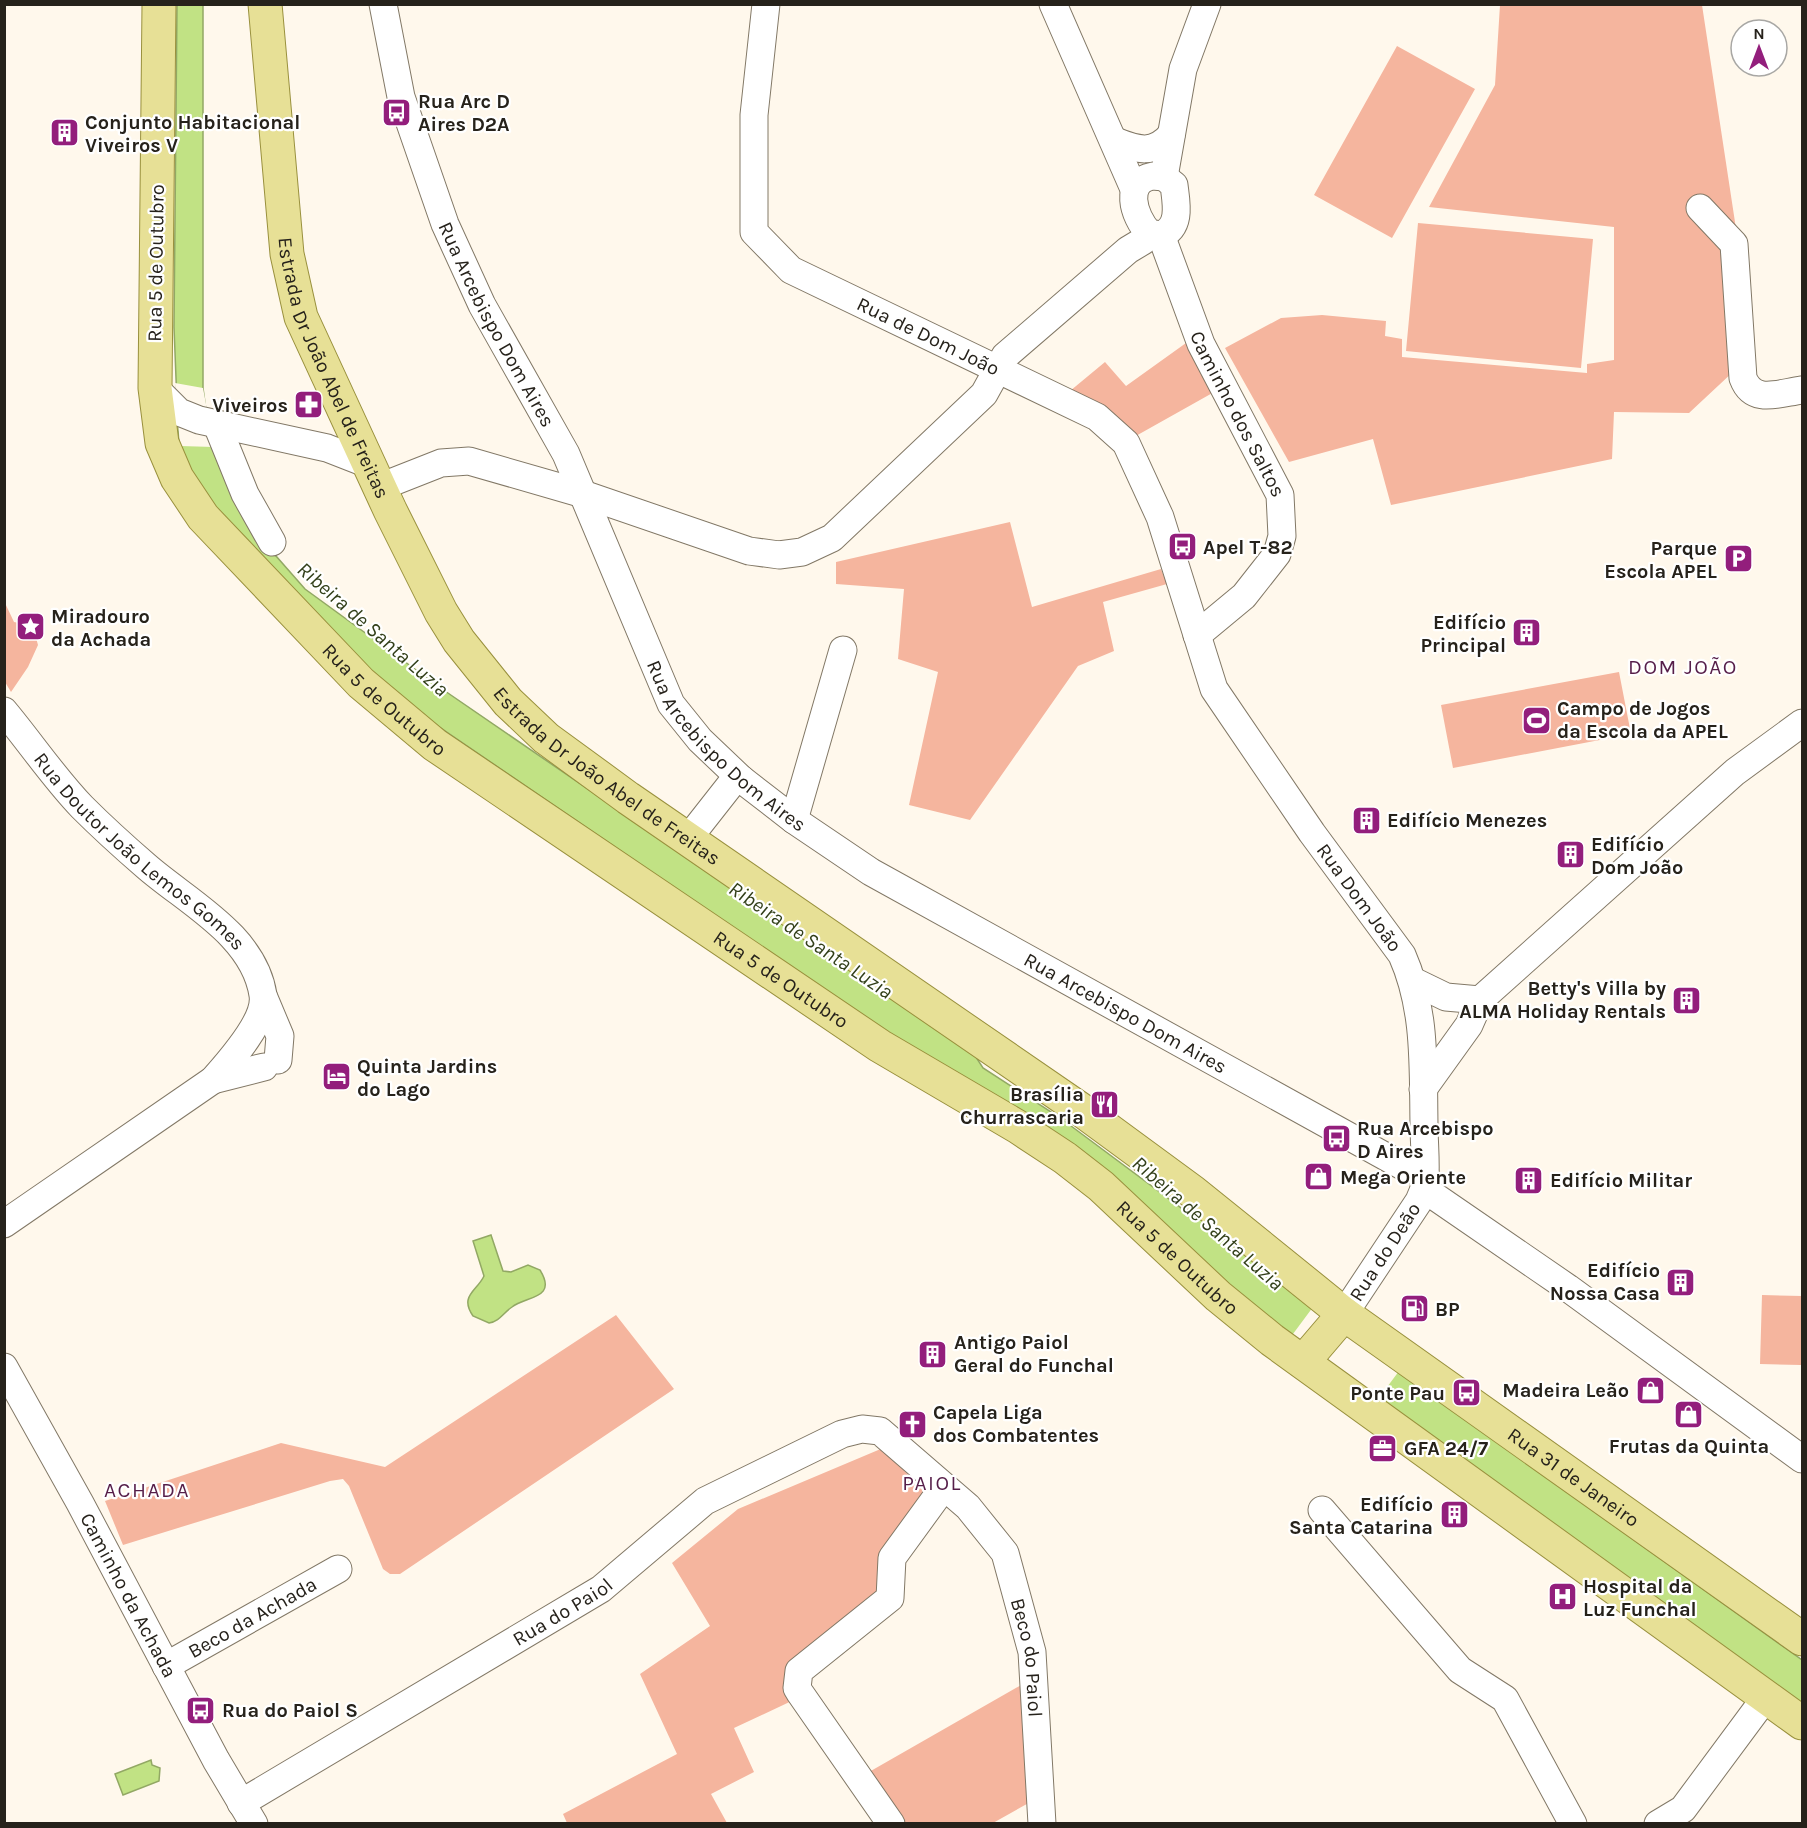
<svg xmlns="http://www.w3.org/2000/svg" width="1807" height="1828" viewBox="0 0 1807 1828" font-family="Karla,sans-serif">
<rect width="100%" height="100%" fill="#fff8ec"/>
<path fill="#f5b59e" d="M1500,5H1702L1740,255L1734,371L1689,413L1614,412L1612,459L1391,505L1373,439L1289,462L1225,348L1281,318L1322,315L1386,321L1385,336L1402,339V357L1587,373V364L1614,360V227L1429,207L1495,85Z
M1397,46L1475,89L1392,238L1314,195Z
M1418,223L1593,239L1581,368L1406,351Z
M1186,343L1216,391L1134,437L1070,391L1105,362L1126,386Z
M1010,522L1032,607L1161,569L1167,584L1103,602L1114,651L1078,666L970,820L909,805L938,672L898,659L904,589L836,584V562Z
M5,603L14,622C28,625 35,630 38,645L28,667L11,692L5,682Z
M1619,672L1631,734L1453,768L1441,705Z
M1762,1295L1802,1296L1801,1365L1760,1364Z
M616,1315L674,1389L400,1574H390L383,1569L349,1486L343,1479L330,1481L123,1545L105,1501L281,1443L385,1467Z
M883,1448L930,1498L881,1595L791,1670L798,1698L734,1728L754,1772L711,1794L727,1823H567L563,1814L677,1754L640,1674L710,1626L672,1563L738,1509Z
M1023,1684L1034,1800L993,1823H896L862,1776Z"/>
<path fill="#c1e284" stroke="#92a864" stroke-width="1.5" d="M177,5H203V388L206,410L269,548L305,589L445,691L974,1054L983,1068L1059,1117L1188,1213L1204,1217L1482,1431L1802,1660V1710L1553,1532L888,1034L435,724L367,670L217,510L197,484L180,446L178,429L174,327Z
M491,1235L503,1271L511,1272L528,1265L540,1270C558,1299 526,1296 512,1307C503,1313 500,1321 489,1323L473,1316C459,1296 477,1291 484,1276L473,1241Z
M151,1760L152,1765L160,1768L159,1781L123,1795L115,1774Z"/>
<path fill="#fff8ec" d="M175,383L203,388L214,447L180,446Z
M1313,1307L1399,1371L1376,1402L1290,1338Z"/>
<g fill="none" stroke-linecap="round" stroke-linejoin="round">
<defs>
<g id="minor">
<path id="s1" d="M383,4L401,97L445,224L482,305L566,454L671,704L700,740L741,779L794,820L871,872L1408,1169L1425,1173"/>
<path id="s2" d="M766,4L754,115V232L791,270L1097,417L1126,443L1160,517L1214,689L1312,833L1402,955C1426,1009 1423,1066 1424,1124C1424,1146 1427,1168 1424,1189L1419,1201L1344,1314"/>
<path d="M1053,4L1134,189"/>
<path d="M1115,141C1137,150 1154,155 1171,135"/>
<path d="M1153,176L1164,177L1174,185C1176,202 1182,227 1161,235L1149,233C1133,216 1123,181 1153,176Z"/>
<path d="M1164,177L1183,69L1207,4"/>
<path d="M1700,208L1734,244L1743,378C1753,405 1779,393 1802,390"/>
<path id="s3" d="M1161,235L1201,344L1280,495L1282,536L1277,554L1244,596L1197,635"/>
<path d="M155,388L179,412L199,420L327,448L368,464"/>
<path d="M217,425L245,494L272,542"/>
<path d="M380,487L441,463L469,461L580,493L749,551L779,555L802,552L832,538L984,394L1005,356L1128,250L1143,241L1149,233"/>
<path id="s4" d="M4,711C30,742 54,778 82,807C102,827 124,847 146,866C187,902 254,935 263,995C267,1020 229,1062 213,1080L4,1224"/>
<path d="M794,820L843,650"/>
<path d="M687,840L731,784L741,779"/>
<path d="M1413,981L1446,997L1480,1000"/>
<path d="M264,998L280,1036L278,1060"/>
<path d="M213,1080L264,1067"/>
<path d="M1423,1089L1469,1025L1480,1000L1735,772L1802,723"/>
<path d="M1424,1189L1568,1288L1802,1459"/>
<path id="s5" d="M4,1367L80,1503L216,1760L254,1824"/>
<path d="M1322,1510L1460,1670L1505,1699L1573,1824"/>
<path id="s6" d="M166,1666L338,1569"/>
<path id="s7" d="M241,1803L601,1589L705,1501L842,1434L862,1429L880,1431L968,1507L1005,1553L1032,1652L1042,1824"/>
<path d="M891,1824L800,1693L797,1688L799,1671L890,1598L892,1558L943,1488"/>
<path d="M1658,1824L1683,1809L1766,1697"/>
</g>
<g id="major">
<path id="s8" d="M159,4L155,388L162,443L177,478L203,517L361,683L435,745L880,1046L1018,1127L1065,1158L1101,1186L1218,1296L1272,1340L1802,1723"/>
<path id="s9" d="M265,4L287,254L301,317L390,510L441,612L459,641L508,702L546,738L628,798L1080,1109L1193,1192L1344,1314L1802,1639"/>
<path d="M1303,1362L1344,1314"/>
</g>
</defs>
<use href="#minor" stroke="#827866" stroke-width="29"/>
<use href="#major" stroke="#99903d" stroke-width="35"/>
<use href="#minor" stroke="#fff" stroke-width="27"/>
<use href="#major" stroke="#e7e096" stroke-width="33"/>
</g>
<defs>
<symbol id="bus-square" viewBox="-11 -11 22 22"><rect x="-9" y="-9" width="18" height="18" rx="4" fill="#931e7c" stroke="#fff"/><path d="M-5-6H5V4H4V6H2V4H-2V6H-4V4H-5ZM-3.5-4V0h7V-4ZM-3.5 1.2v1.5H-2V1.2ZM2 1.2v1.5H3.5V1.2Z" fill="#fff"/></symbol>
<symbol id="building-square" viewBox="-11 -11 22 22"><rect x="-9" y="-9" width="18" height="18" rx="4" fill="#931e7c" stroke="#fff"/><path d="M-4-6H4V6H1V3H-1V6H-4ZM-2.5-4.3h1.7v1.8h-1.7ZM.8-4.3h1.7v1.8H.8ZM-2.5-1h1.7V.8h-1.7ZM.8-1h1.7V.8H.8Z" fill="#fff"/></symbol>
<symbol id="pharmacy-square" viewBox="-11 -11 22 22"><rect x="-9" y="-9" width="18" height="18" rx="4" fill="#931e7c" stroke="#fff"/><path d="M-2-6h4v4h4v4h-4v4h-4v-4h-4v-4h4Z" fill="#fff"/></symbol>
<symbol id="parking-square" viewBox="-11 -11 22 22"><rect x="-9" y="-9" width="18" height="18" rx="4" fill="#931e7c" stroke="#fff"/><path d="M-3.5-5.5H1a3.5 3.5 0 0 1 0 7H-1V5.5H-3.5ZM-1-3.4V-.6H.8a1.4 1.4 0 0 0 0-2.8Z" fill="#fff"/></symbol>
<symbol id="sight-square" viewBox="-11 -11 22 22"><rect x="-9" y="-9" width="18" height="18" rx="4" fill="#931e7c" stroke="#fff"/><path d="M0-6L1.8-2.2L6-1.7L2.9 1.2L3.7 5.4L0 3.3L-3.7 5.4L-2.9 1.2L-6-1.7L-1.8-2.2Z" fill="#fff"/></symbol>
<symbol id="stadium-square" viewBox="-11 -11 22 22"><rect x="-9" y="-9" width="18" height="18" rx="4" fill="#931e7c" stroke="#fff"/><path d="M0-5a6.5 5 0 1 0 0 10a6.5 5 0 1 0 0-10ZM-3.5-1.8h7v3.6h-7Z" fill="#fff"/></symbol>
<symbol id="hotel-square" viewBox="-11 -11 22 22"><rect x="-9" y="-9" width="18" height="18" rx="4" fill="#931e7c" stroke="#fff"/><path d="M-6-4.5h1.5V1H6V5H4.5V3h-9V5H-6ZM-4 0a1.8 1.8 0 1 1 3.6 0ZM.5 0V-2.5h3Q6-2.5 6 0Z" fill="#fff"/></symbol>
<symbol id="restaurant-square" viewBox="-11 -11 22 22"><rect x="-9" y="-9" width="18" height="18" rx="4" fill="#931e7c" stroke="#fff"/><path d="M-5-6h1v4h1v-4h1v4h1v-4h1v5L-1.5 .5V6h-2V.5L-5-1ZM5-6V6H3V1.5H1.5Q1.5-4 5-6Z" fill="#fff"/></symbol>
<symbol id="shop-square" viewBox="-11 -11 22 22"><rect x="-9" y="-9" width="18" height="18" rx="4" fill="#931e7c" stroke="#fff"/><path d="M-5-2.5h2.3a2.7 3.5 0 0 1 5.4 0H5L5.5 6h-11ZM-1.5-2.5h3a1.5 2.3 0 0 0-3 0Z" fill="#fff"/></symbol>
<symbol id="fuel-square" viewBox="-11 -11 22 22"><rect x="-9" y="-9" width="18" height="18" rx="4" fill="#931e7c" stroke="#fff"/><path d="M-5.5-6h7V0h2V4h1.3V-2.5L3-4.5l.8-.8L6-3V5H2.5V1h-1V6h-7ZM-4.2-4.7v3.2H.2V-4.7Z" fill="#fff"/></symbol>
<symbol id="church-square" viewBox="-11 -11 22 22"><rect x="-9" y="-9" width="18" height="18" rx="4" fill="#931e7c" stroke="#fff"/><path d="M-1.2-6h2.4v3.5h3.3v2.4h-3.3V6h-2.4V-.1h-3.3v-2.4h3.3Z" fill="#fff"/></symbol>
<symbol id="office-square" viewBox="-11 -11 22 22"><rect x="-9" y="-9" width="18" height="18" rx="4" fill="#931e7c" stroke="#fff"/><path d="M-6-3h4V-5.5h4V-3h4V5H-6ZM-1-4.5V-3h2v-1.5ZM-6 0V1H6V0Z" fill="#fff"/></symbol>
<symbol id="hospital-square" viewBox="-11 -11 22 22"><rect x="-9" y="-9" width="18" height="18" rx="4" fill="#931e7c" stroke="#fff"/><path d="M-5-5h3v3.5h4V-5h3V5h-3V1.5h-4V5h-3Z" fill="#fff"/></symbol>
</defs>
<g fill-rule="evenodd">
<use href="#bus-square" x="380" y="96" width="33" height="33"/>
<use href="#building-square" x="48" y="116" width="33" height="33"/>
<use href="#pharmacy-square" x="292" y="388" width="33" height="33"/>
<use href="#bus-square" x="1166" y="530" width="33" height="33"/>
<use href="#parking-square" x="1722" y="542" width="33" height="33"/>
<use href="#sight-square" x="14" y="610" width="33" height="33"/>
<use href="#building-square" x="1510" y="616" width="33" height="33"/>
<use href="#stadium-square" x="1520" y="704" width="33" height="33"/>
<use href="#building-square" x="1350" y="804" width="33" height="33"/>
<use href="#building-square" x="1554" y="838" width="33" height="33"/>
<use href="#building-square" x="1670" y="984" width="33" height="33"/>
<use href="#hotel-square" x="320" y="1060" width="33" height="33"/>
<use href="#restaurant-square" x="1088" y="1088" width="33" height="33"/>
<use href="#bus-square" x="1320" y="1122" width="33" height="33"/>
<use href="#shop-square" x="1302" y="1160" width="33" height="33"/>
<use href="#building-square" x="1512" y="1164" width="33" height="33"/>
<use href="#building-square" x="1664" y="1266" width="33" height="33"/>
<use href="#fuel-square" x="1398" y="1292" width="33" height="33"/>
<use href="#building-square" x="916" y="1338" width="33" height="33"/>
<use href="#shop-square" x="1634" y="1374" width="33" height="33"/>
<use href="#bus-square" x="1450" y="1376" width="33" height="33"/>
<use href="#shop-square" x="1672" y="1398" width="33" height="33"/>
<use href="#church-square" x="896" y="1408" width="33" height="33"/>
<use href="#office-square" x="1366" y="1432" width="33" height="33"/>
<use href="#building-square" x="1438" y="1498" width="33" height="33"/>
<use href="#hospital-square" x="1546" y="1580" width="33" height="33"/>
<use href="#bus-square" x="184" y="1694" width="33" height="33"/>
</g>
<g text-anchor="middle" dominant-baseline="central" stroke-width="4.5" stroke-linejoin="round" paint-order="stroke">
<g font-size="20" font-weight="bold" fill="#26221b" stroke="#fff" text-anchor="start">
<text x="418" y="101">Rua Arc D<tspan x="418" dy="23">Aires D2A</tspan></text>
<text x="85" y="122">Conjunto Habitacional<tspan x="85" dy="23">Viveiros V</tspan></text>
<text x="288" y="405" text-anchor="end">Viveiros</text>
<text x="1203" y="547">Apel T-82</text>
<text x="1717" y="548" text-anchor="end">Parque<tspan x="1717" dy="23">Escola APEL</tspan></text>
<text x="51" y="616">Miradouro<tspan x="51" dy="23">da Achada</tspan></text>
<text x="1506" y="622" text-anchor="end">Edifício<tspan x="1506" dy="23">Principal</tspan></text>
<text x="1557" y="708">Campo de Jogos<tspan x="1557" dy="23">da Escola da APEL</tspan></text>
<text x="1387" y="820">Edifício Menezes</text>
<text x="1591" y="844">Edifício<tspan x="1591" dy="23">Dom João</tspan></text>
<text x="1666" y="988" text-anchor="end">Betty's Villa by<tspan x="1666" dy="23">ALMA Holiday Rentals</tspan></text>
<text x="357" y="1066">Quinta Jardins<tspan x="357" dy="23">do Lago</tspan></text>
<text x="1084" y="1094" text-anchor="end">Brasília<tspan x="1084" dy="23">Churrascaria</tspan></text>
<text x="1357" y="1128">Rua Arcebispo<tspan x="1357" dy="23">D Aires</tspan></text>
<text x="1340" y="1177">Mega Oriente</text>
<text x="1550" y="1180">Edifício Militar</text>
<text x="1660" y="1270" text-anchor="end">Edifício<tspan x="1660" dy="23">Nossa Casa</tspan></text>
<text x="1435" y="1309">BP</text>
<text x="954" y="1342">Antigo Paiol<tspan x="954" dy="23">Geral do Funchal</tspan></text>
<text x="1629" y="1390" text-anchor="end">Madeira Leão</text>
<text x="1445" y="1393" text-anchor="end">Ponte Pau</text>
<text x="933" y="1412">Capela Liga<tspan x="933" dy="23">dos Combatentes</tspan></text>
<text x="1689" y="1446" text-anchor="middle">Frutas da Quinta</text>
<text x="1404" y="1448">GFA 24/7</text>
<text x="1433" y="1504" text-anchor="end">Edifício<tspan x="1433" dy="23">Santa Catarina</tspan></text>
<text x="1583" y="1586">Hospital da<tspan x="1583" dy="23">Luz Funchal</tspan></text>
<text x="222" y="1710">Rua do Paiol S</text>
</g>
<g font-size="20" fill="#26221b" stroke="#fff">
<text transform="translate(156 263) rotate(-89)">Rua 5 de Outubro</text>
<text stroke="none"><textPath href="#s1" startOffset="342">Rua Arcebispo Dom Aires</textPath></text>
<text stroke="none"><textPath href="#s2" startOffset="434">Rua de Dom João</textPath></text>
<text stroke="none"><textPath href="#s9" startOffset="374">Estrada Dr João Abel de Freitas</textPath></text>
<text stroke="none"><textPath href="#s3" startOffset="195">Caminho dos Saltos</textPath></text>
<text stroke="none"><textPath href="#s8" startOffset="782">Rua 5 de Outubro</textPath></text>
<text stroke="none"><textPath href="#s1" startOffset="828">Rua Arcebispo Dom Aires</textPath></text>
<text stroke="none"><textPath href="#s9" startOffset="878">Estrada Dr João Abel de Freitas</textPath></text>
<text stroke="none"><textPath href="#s4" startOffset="196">Rua Doutor João Lemos Gomes</textPath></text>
<text stroke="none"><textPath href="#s2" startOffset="1176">Rua Dom João</textPath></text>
<text stroke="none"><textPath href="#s8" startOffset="1268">Rua 5 de Outubro</textPath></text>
<text stroke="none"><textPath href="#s1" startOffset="1314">Rua Arcebispo Dom Aires</textPath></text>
<text transform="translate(1385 1252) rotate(-57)">Rua do Deão</text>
<text stroke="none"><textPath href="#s8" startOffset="1754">Rua 5 de Outubro</textPath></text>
<text stroke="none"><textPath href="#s9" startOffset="2073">Rua 31 de Janeiro</textPath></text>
<text stroke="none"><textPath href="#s5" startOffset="260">Caminho da Achada</textPath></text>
<text stroke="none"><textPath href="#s7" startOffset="374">Rua do Paiol</textPath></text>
<text stroke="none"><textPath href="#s6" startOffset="99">Beco da Achada</textPath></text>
<text stroke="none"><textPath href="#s7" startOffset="1029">Beco do Paiol</textPath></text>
</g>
<g font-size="21" font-style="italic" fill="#33401a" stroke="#fff">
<text transform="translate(373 629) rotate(41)">Ribeira de Santa Luzia</text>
<text transform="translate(811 940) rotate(34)">Ribeira de Santa Luzia</text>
<text transform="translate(1208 1223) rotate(41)">Ribeira de Santa Luzia</text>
</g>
<g font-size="21" letter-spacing="1.5" fill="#561e49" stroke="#fff">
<text x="1683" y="667">DOM JOÃO</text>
<text x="932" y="1483">PAIOL</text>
<text x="147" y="1490">ACHADA</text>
</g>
</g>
<rect width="1807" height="1828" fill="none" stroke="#26221b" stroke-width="12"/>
<g transform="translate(1759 48)"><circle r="28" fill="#ffffff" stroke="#a8a7a4" stroke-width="1.5"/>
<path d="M0-4.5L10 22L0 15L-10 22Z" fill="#931e7c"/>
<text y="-9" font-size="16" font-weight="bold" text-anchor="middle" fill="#26221b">N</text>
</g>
</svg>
